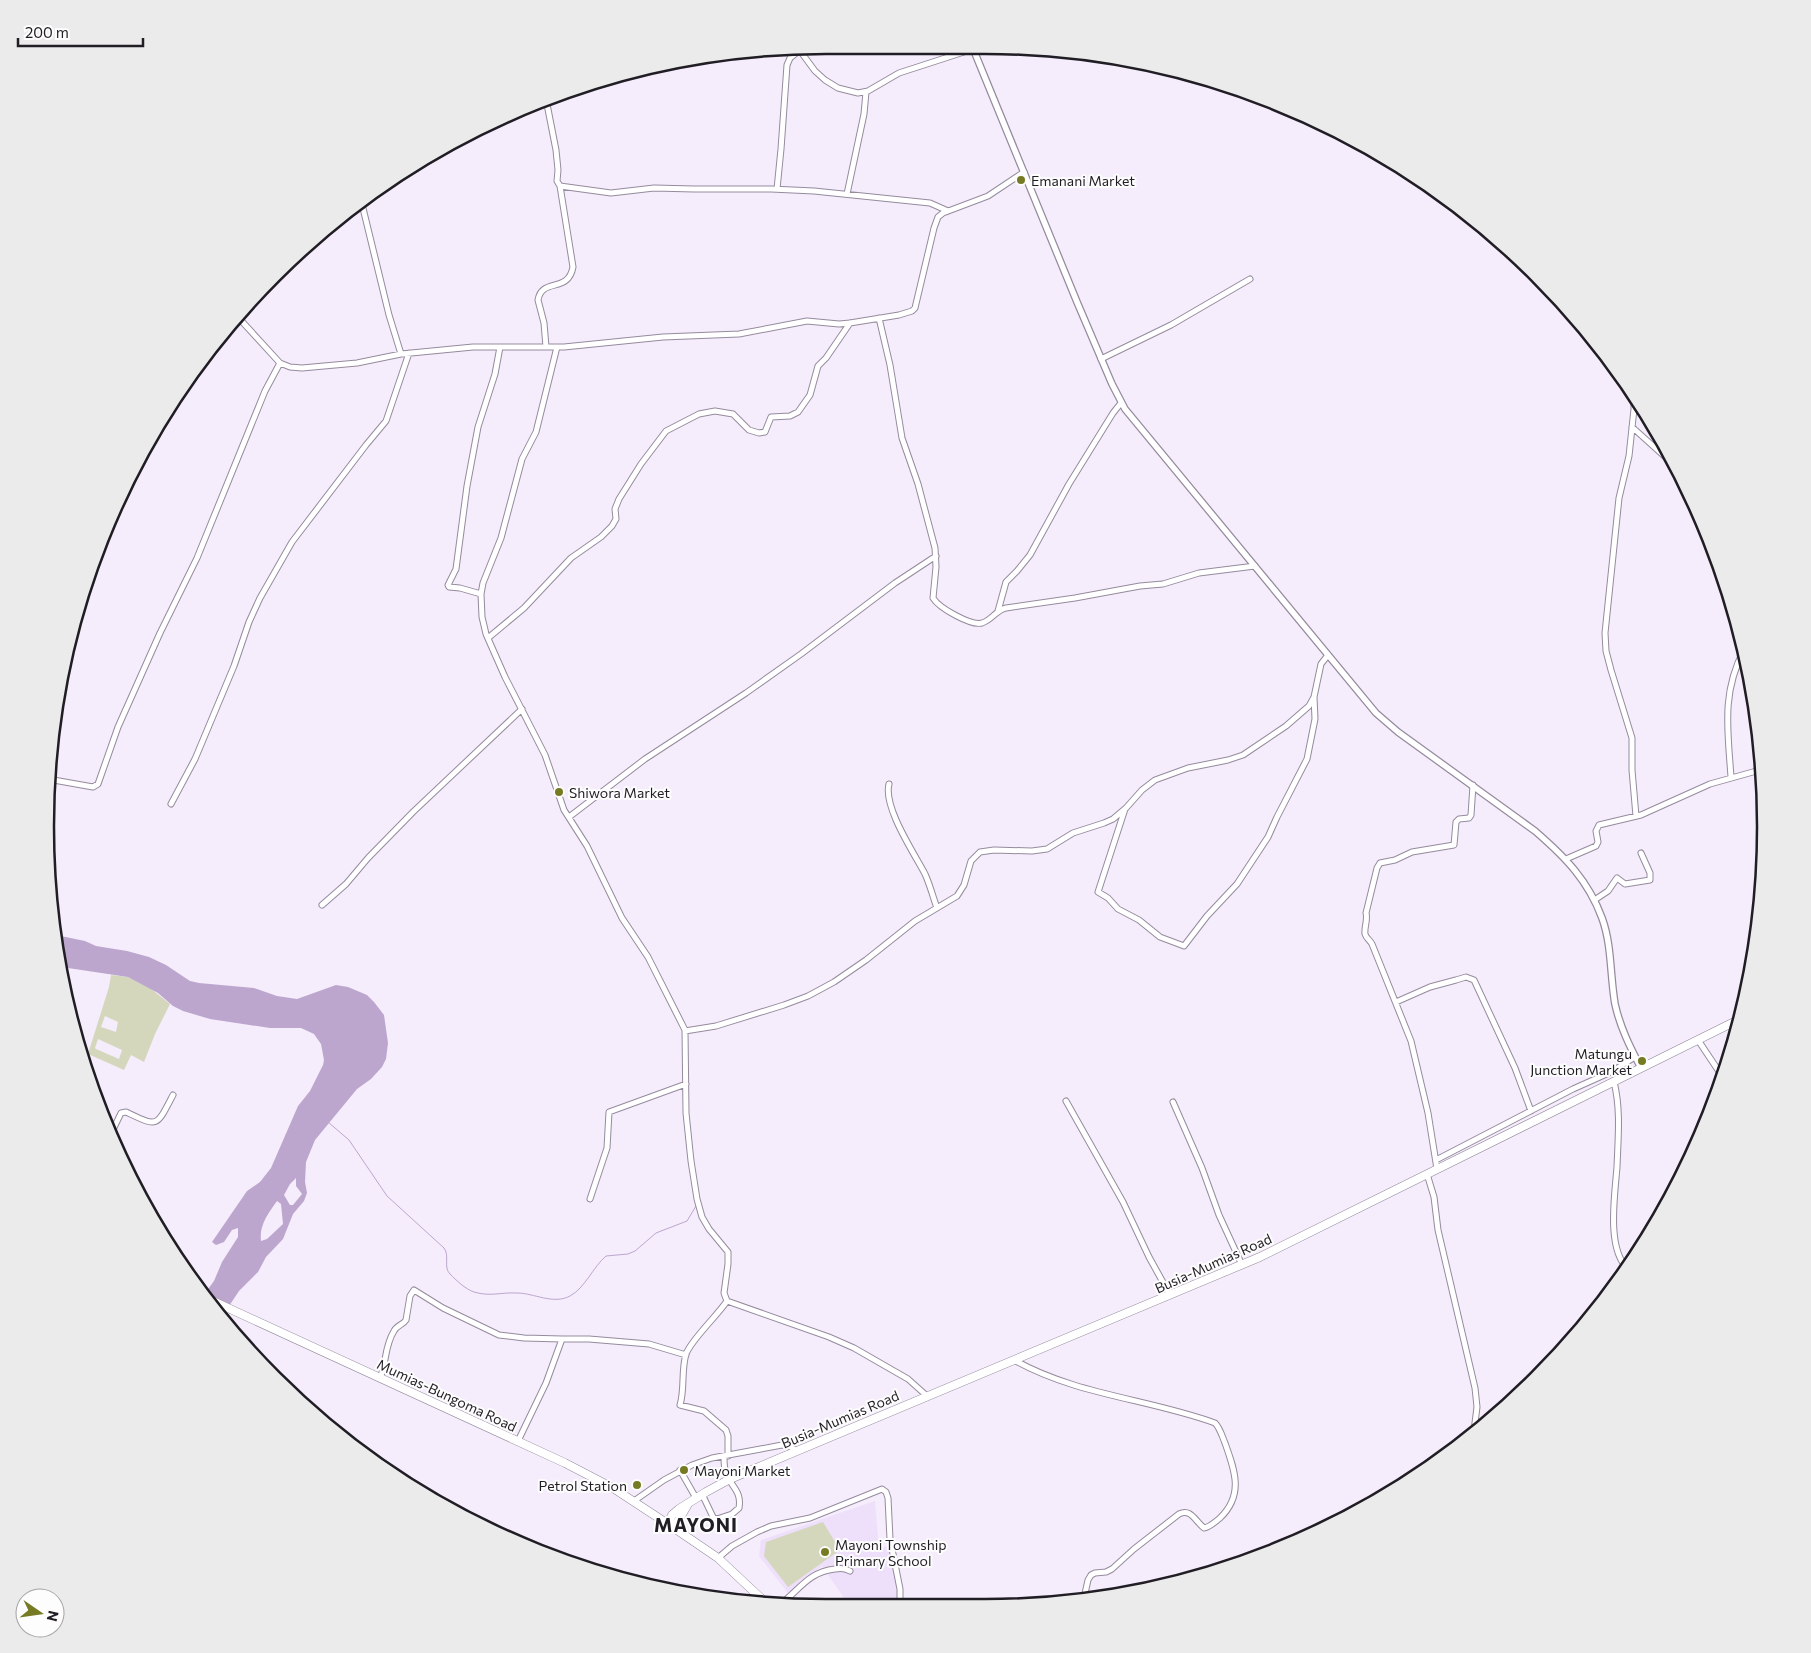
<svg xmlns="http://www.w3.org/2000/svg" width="1811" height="1653" viewBox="0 0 1811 1653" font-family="Commissioner,sans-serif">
<rect width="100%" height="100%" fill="#f5ecfc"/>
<path fill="#eedffb" d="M875,1501L879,1548L889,1546L898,1588V1598L889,1606L849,1605L822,1566L788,1593L759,1556L761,1540Z"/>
<path fill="#d4d7bc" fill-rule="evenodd" d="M111,975L128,977L150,988L170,1004L155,1034L144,1062L131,1055L124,1070L88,1054L109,987ZM105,1016L118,1022L116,1032L101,1027ZM98,1039L122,1050L119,1059L96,1049L95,1048Z
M823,1522L840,1550L788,1587L764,1556L766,1542Z"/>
<path fill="#bca6ce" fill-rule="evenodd" d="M56,935L85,941L96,946L127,951L149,957L166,965L190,981L199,983L254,988L277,996L297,999L336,985L348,987L367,995L374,1002L384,1015L388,1043L386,1059L382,1067L371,1079L357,1089L315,1140L306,1162L305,1182L307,1193L304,1201L293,1214L283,1239L266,1257L258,1272L239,1291L221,1318L203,1296L214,1281L222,1262L238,1237V1228L232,1230L224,1242L216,1245L212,1242L247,1191L260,1182L271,1168L298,1106L310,1091L323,1065L324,1060L321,1044L314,1034L301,1028H270L210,1019L183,1011L173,1006L158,993L128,977L68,968L59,964ZM296,1178V1186L302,1194L293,1205H290L284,1195L290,1184ZM277,1201L281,1204L283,1224L267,1239L261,1241C259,1225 268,1214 277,1201Z"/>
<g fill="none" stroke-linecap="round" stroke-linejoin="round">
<path stroke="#bca6ce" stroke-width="1" d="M328,1122L349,1140L387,1196L444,1248C450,1256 443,1267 450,1274C456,1280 465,1289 474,1292C491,1297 501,1292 517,1293C534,1293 553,1305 570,1296C585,1288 593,1267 606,1256L628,1254L635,1251L656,1233L687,1221L696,1206"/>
<defs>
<path id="minor" d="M798,48L815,71L825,80L838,88L858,93L868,91L899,73L973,49
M546,99L556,150L558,170L557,181L560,186L611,193L654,188L694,189H771L814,191L930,203L948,211
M777,189L781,149L787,65L790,58L800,50
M847,194L864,114L866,92
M361,200L389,315L401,354
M237,316L280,363L290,367L302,368L357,363L401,354L473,347H564L663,337L739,334L807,321L839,324L850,323L899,315L912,311L915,308L934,228L938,217L943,213L988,196L1024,172
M879,318L890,365L902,438L918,484L935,548L936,567L933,598C939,608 971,626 982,623C992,620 996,610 1006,608L1075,598L1140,586L1163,584L1199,573L1255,566
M546,347L544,323L538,300C542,277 568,294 573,267L560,186
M557,347L536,432L522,459L501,538L483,583L481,594L482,617L486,634L505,677L545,755L564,810L587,846L622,918L648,957L685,1030L686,1113L691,1161L697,1199L702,1217L709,1229L728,1252V1264L724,1293L727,1301L829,1337L854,1348L908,1379L927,1396
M1101,359L1171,325L1250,279
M1634,392V409L1629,456L1619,498L1605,633L1606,651L1611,670L1632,738V770L1636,816
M1632,427L1673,464
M92,571L112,522L123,487
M481,594L460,588L449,587L448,585L456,569L467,486L478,427L495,374L500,347
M998,611L1006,582L1017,571L1030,555L1069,484L1113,413L1121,403
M488,638L524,608L571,558L601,537L612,526L616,519L615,509L619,499L641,464L666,431L699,414L715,411L733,414L749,430L759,433L765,432L771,417L790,416L798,412L810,395L818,366L826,358L850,323
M1731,777C1728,732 1721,693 1744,650
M48,779L93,787L98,784L118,727L160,633L197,558L265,391L280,363
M889,784C883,807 914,853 925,874C930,885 933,897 937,908
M171,804L195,759L234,666L249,622L260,598L292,542L366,445L386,421L409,353
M1125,809L1098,892L1108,898L1118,909L1139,920L1160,937L1184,946L1207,916L1237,884L1268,837L1277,817L1307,759L1315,719L1314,697
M569,817L645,759L746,693L801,654L895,583L936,556
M1566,859L1596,846L1598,842L1596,831L1599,825L1641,815L1710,784L1760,770
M1596,899L1608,891L1617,878L1625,884L1650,880V873L1641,853
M322,905L346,884L368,858L413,812L522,709
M1396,1002L1430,987L1456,980L1466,977L1474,980L1515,1068L1531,1111
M685,1031L716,1026L784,1005L808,996L834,982L866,960L915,921L957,896L964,885L971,861L980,852L994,850L1032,851L1047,849L1073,833L1104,823L1113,819L1126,808L1142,790L1155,780L1188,768L1228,760L1243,755L1286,726L1309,706L1314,697L1321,664L1328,655
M1698,1040L1722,1076
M1614,1082C1621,1109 1618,1139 1617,1167C1615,1194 1606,1249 1628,1269
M1066,1101L1123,1202L1149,1257L1170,1295
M1173,1102L1202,1168L1219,1215L1242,1265
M110,1136L121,1113L126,1112C158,1127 156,1128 173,1095
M1436,1160L1573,1089L1611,1072L1635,1057
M1437,1169L1428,1113L1411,1041L1372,944C1370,940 1366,938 1365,934C1364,927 1368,920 1366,913L1377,868L1380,863L1395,860L1412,852L1454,845L1456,822L1459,819L1469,818L1471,815L1473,785
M1427,1174L1434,1197L1438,1230L1475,1388L1477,1407L1474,1431
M590,1199L607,1148L609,1112L686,1084
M727,1301C717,1316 691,1340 686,1354C681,1371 685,1388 680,1405L704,1411L726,1430L728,1436V1456
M1014,1360C1076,1395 1149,1399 1215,1423C1220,1428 1222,1436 1225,1443C1235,1471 1244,1495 1220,1518C1215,1522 1210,1527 1204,1528C1195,1521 1191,1508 1179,1514L1134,1549L1112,1569L1106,1572L1095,1573L1091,1575L1088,1580L1084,1598
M380,1378C387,1362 384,1347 394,1331C397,1325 403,1325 406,1320L410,1296L414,1290L443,1308L499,1335L524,1338L562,1339
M518,1441L546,1383L562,1339H589L649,1344L686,1355
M680,1470L696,1498
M702,1494L713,1517L717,1519L732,1514L739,1508C742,1491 731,1487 726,1473C724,1468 724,1462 724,1457
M634,1501L664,1480L692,1465L712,1458L782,1445L789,1446L797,1451
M718,1558L732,1546L757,1532L771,1526L810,1518L882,1489L886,1492L888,1498L890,1539L900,1589V1606
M782,1603C801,1588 809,1572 835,1569C840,1568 845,1568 850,1571"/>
<path id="tertiary" d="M972,46L1077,302L1112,384L1125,409L1376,713L1398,732L1535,831C1565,857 1588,880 1602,918C1612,945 1610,976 1615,1004C1620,1027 1630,1047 1641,1068"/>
<path id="primary" d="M674,1528L718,1558L765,1602"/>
<path id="trunk" d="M202,1296L565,1463L613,1488L674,1528L688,1504
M668,1523L672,1515L679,1509L706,1492L730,1479L1260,1257L1738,1020"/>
</defs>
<use href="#minor" stroke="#958b9d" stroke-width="7"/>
<use href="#tertiary" stroke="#958b9d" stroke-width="8"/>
<use href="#primary" stroke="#958b9d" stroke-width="9"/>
<use href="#trunk" stroke="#958b9d" stroke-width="9"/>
<use href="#minor" stroke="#fff" stroke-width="5"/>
<use href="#tertiary" stroke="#fff" stroke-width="5.5"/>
<use href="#primary" stroke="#fff" stroke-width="8"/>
<use href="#trunk" stroke="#fff" stroke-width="8"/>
</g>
<g fill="#757a23" stroke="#fdfdfd" stroke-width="2">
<circle cx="1021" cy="180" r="5"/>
<circle cx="559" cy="792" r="5"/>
<circle cx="1642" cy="1061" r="5"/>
<circle cx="684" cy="1470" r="5"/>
<circle cx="637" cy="1485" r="5"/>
<circle cx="825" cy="1552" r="5"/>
</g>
<g text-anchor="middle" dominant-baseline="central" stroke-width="4" stroke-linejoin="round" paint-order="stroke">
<g font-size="14" fill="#211d24" stroke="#fdfdfd" text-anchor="start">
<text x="1031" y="180">Emanani Market</text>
<text x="569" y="792">Shiwora Market</text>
<text x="1632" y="1053" text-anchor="end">Matungu<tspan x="1632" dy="16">Junction Market</tspan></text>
<text x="694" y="1470">Mayoni Market</text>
<text x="627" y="1485" text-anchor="end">Petrol Station</text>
<text x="835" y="1544">Mayoni Township<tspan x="835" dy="16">Primary School</tspan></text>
</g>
<g font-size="14" fill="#211d24" stroke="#fdfdfd">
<text transform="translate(1213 1263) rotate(-24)">Busia-Mumias Road</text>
<text transform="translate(447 1395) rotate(25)">Mumias-Bungoma Road</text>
<text transform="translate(840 1419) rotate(-23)">Busia-Mumias Road</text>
</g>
<g font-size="19" font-weight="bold" letter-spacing="1" fill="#211d24" stroke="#fdfdfd">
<text x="696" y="1524">MAYONI</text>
</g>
</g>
<path d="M0 0H1811V1653H0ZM826 54H985A772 772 0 0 1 1757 826V827A772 772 0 0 1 985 1599H826A772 772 0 0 1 54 827V826A772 772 0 0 1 826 54Z" fill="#ebebec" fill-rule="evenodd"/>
<path fill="none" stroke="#211d24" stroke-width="2.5" d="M826 54H985A772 772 0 0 1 1757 826V827A772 772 0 0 1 985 1599H826A772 772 0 0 1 54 827V826A772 772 0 0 1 826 54Z"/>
<g transform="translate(40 1613) rotate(103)"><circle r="24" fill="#fdfdfd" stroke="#a5a3a6"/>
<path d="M0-4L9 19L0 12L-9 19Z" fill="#757a23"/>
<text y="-8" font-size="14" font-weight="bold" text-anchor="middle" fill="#211d24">N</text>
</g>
<path d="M18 38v8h125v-8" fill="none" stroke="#211d24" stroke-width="2.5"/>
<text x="25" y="38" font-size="15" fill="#211d24" stroke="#fdfdfd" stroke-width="4" paint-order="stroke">200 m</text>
</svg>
